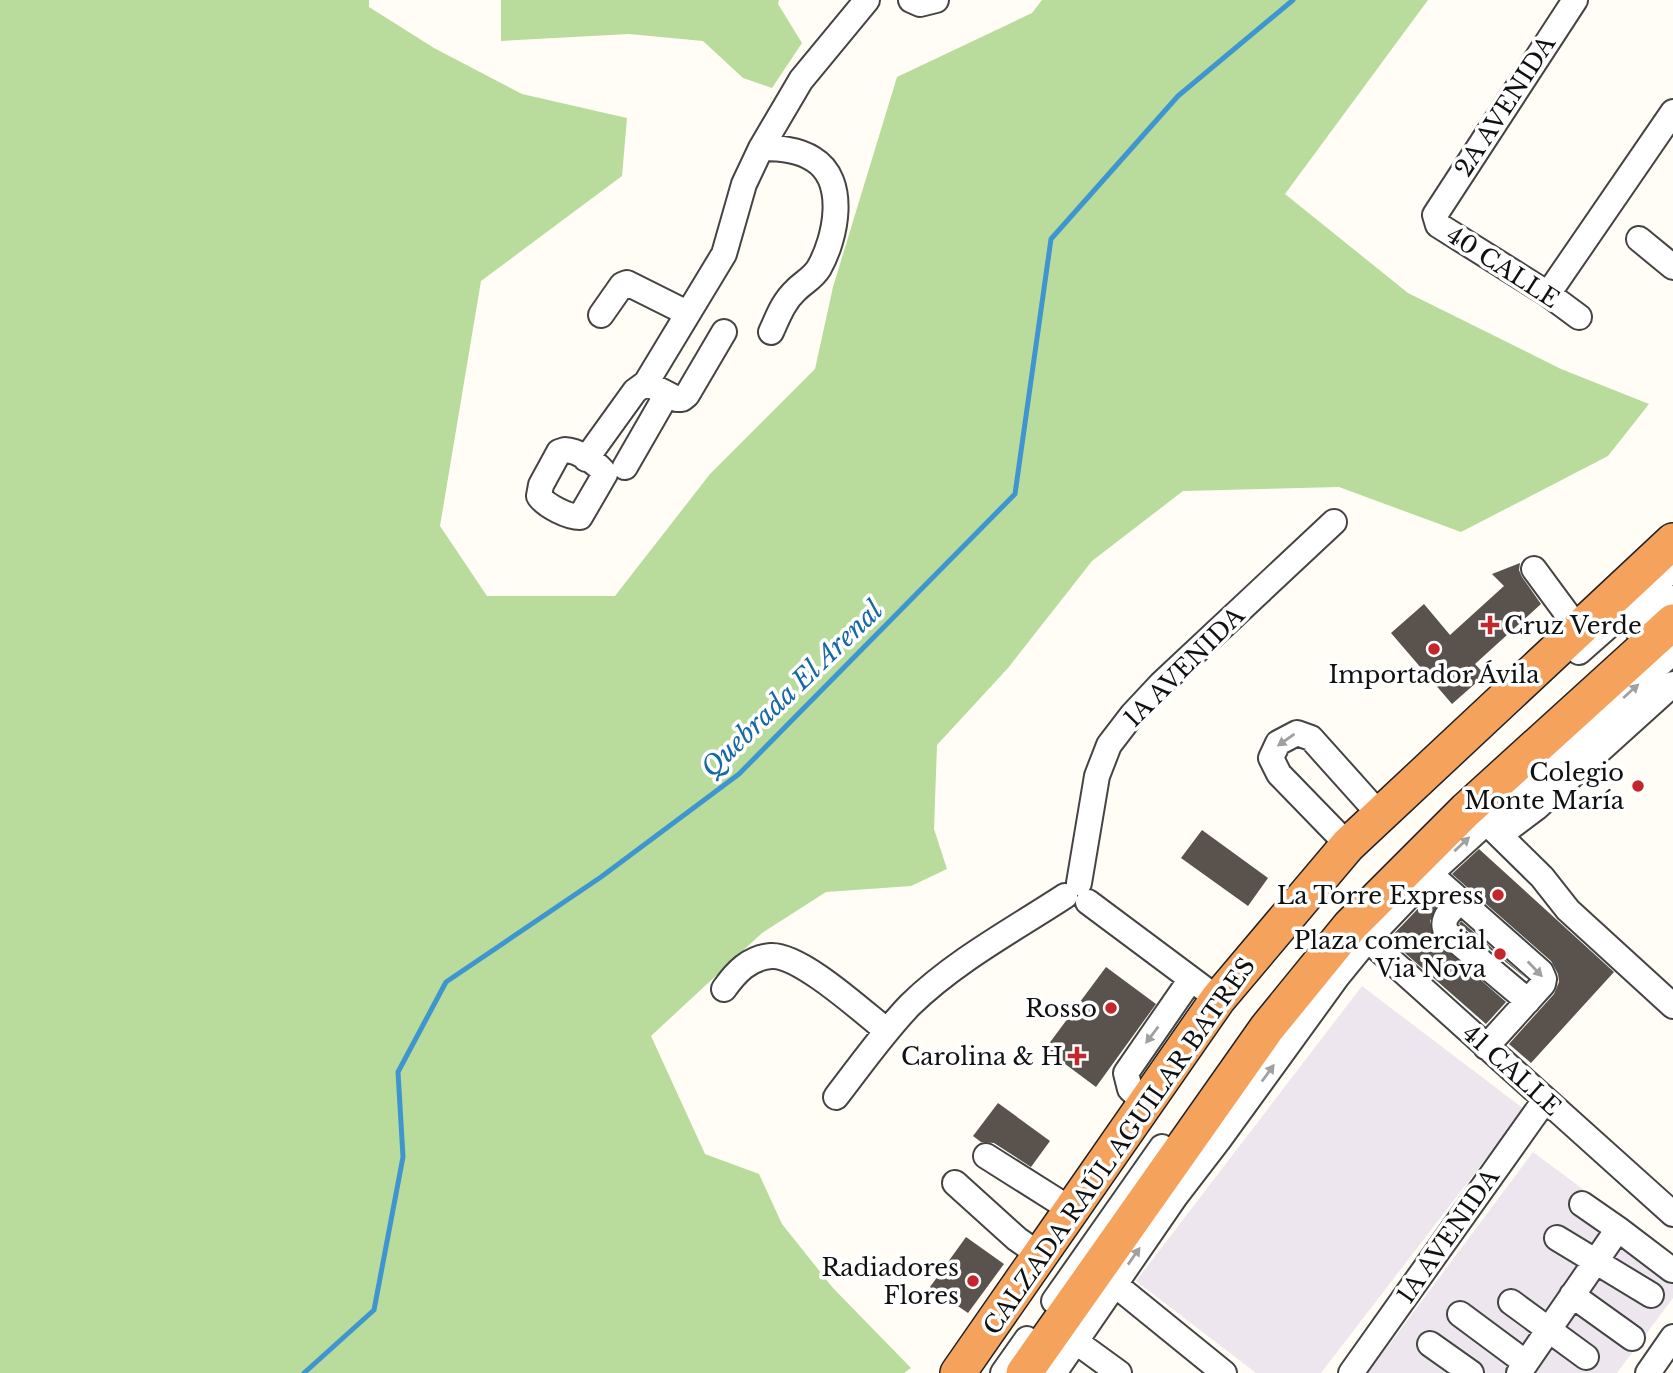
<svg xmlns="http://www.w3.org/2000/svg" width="1673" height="1373" viewBox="0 0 1673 1373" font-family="'Libre Baskerville',serif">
<rect width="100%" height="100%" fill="#fffdf5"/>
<path fill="#eee6ef" d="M1362,986L1524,1109L1321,1373H1256L1136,1281Z
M1533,1152L1673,1256V1298L1617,1373H1368Z"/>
<path fill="#b9dc9c" d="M0,0H369V7L434,48L522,94L627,118L622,176L481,281L440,526L487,596H615L710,474L815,369L833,287L897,77L1032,13L1042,0H1428L1285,194L1408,293L1561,369L1649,404L1608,456L1461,532L1339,487L1183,491L1092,561L1008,668L937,745L934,829L947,869L911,886L826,892L762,933L651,1036L705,1154L759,1174L782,1224L833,1288L911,1368L904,1373H0Z
M501,0H779L778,4L802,43L772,88L743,78L703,41L629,34L501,41Z"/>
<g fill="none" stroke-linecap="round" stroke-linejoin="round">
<path stroke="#3f96cf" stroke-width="5" d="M304,1373L374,1310L403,1157L398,1072L446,982L601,877L739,774L1015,494L1051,239L1178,96L1293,0"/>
</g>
<path fill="#5a524d" d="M1520,563L1519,570L1522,577L1541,604L1475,664L1485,675L1452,704L1391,633L1424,604L1450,635L1504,586L1492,574Z
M1202,830L1268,878L1248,906L1181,858Z
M1479,849L1614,972L1531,1063L1509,1044L1554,994L1559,982L1558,974L1551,961L1452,874Z
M1431,895L1439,902L1430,921L1434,939L1506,1002L1486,1024L1389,939Z
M1461,921L1527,979L1459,924Z
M1106,967L1156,1004L1096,1087L1045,1049Z
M998,1103L1050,1141L1031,1167L994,1143L981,1142L973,1136Z
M966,1237L1004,1264L968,1313L930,1287Z"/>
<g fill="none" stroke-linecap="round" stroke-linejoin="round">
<defs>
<path id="minor" d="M911,0L920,4L936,0
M1575,0L1435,215L1438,225L1548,294L1579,317
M761,148C778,148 798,149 813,159C848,180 836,238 819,268C813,278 804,282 796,290C783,302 778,317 771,332
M1639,239L1673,267
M1548,294L1673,112
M601,315L622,285L627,283L687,313
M646,383L677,399H682L687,395L724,332
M565,450C577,450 599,464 605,474L580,517C568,517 546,506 539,496L541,485L559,452Z
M586,459L635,391L646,383L724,254L744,184L761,148L801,80L867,0
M625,467L667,394
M1534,569L1579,630
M1638,631L1673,598
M1579,652L1673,569
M1486,822L1542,877L1568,910L1673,1006
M1500,835L1536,808L1673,684
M1348,845L1279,774L1271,758L1278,743L1297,733L1311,738L1380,815
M1430,874L1541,972L1544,979L1543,984L1486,1047
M1079,883L1097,776L1109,745L1132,715L1161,684L1334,522
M1460,901C1451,911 1439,919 1447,933L1528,1001
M1088,902L1218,999
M1356,929L1673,1214
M724,989C736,972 749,958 771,956C800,954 863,1012 887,1031
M836,1097C860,1066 883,1033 910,1005C955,961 1013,930 1065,896
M1145,1103L1130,1089L1126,1073L1191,979
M986,1156L1070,1209
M955,1183L1017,1239L1040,1255
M1618,1229L1672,1270
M1557,1238L1651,1295
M1102,1274L1224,1373
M1572,1295L1632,1338
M1054,1301L1162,1147
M1511,1302L1586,1357
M1460,1314L1526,1363
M1075,1341L1119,1373
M1430,1344L1471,1373
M1003,1373L1027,1339
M1054,1373L1175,1197L1218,1141L1337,977L1368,939L1430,874L1673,652
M1351,1373L1545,1100
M1519,1373L1618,1229L1582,1204
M1648,1373L1673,1337"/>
<path id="highway" d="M958,1373L1218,999L1348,845L1673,541
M1024,1373L1267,1028L1350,926L1466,810L1673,622"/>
</defs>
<use href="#minor" stroke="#444" stroke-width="28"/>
<use href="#highway" stroke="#222" stroke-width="38"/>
<use href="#minor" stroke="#fff" stroke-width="24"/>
<use href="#highway" stroke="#f5a25d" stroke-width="35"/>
</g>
<defs><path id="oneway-solid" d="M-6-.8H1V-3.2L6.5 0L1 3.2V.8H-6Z" transform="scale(1.75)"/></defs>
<g fill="#a0a0a0">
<use href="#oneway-solid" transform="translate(1631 691) rotate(-42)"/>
<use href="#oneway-solid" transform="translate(1286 740) rotate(145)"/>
<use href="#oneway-solid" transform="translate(1462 844) rotate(-43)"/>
<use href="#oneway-solid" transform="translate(1535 969) rotate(46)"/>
<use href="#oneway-solid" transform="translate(1152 1035) rotate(127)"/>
<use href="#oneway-solid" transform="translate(1268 1073) rotate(-54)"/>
<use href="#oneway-solid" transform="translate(1134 1256) rotate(-55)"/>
</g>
<g fill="#c4262e" stroke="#fff" stroke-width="2.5">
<path d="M1486.5 614.5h7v7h7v7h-7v7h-7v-7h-7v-7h7z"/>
<circle cx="1434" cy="649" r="7"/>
<circle cx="1638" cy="786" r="7"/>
<circle cx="1498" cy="895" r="7"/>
<circle cx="1500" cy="954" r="7"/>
<circle cx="1111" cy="1008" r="7"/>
<path d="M1073.5 1045.5h7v7h7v7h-7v7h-7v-7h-7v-7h7z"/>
<circle cx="973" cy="1281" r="7"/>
</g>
<g text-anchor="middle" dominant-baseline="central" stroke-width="7" stroke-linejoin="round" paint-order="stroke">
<g font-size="24" fill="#111" stroke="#fff">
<text transform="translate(1505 106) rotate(-57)">2A AVENIDA</text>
<text transform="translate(1503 267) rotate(33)">40 CALLE</text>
<text transform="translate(1184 667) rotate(-45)">1A AVENIDA</text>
<text transform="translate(1512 1070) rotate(42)">41 CALLE</text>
<text transform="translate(1119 1146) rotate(-55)">CALZADA RAÚL AGUILAR BATRES</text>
<text transform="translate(1448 1236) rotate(-55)">1A AVENIDA</text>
</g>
<g font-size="24" fill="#111" stroke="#fff" text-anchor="end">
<text x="1504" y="625" text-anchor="start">Cruz Verde</text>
<text x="1434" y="674" text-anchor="middle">Importador Ávila</text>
<text x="1624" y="772">Colegio<tspan x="1624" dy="28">Monte María</tspan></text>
<text x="1484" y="895">La Torre Express</text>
<text x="1486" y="940">Plaza comercial<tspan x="1486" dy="28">Via Nova</tspan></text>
<text x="1097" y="1008">Rosso</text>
<text x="1063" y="1056">Carolina &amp; H</text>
<text x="959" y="1267">Radiadores<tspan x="959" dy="28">Flores</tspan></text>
</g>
<g font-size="26" font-style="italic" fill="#1768a6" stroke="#fff">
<text transform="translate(792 689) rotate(-44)">Quebrada El Arenal</text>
</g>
</g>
</svg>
